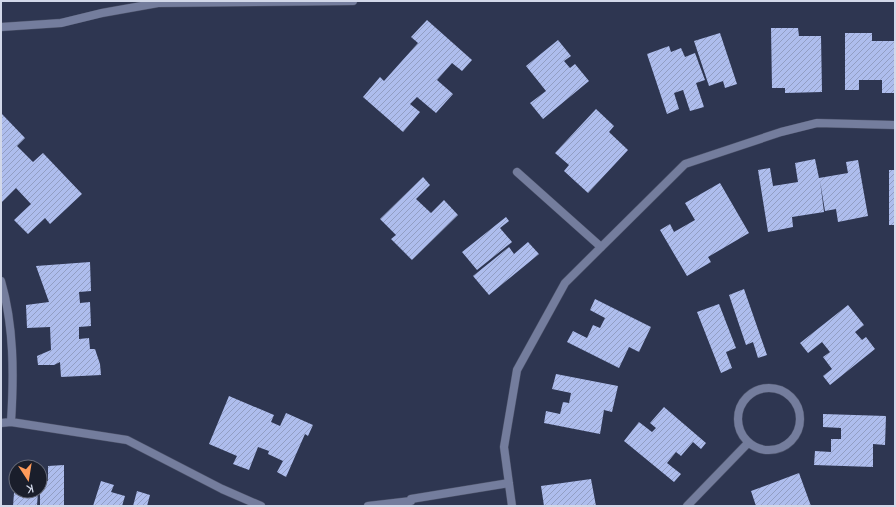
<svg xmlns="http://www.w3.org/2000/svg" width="896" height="507" viewBox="0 0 896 507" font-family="Manrope,sans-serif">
<defs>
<pattern id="building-hatch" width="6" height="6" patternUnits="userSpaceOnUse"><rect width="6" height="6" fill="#aebded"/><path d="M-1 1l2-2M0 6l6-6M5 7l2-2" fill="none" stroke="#929ec3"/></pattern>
</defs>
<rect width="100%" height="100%" fill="#2e3651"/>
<path fill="url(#building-hatch)" d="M427,20L472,60L462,71L452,63L437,80L453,94L436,113L417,97L410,104L420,112L403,132L363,97L380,77L384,81L418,43L411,37Z
M771,28H798L799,36H821L822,92L785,93V88H772Z
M720,33L737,84L725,88L723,81L709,86L694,41Z
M845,33H872V41H895V93H882V80H859V90H845Z
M558,40L571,56L564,61L570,68L575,64L589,81L543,119L530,103L546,91L526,66Z
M669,46L671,52L681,48L685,57L695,53L705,80L696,83L704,107L690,111L683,90L674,93L679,109L667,114L647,54Z
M596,109L614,126L609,132L628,150L588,193L564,171L569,165L555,153Z
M1,113L25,138L17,146L33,162L43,153L82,194L50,224L45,218L28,234L14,220L31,204L16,188L1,203Z
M815,159L819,178L848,173L846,162L858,160L868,216L838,222L836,209L825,211L820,181L824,212L792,217L793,227L768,232L758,170L770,168L773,186L798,182L795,163Z
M889,170H895V225H889Z
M423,177L430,185L416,199L431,213L444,200L458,215L412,260L391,239L396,235L380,219Z
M720,183L749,233L708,257L711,262L687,276L660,230L670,224L674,232L695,220L685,203Z
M506,217L509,221L500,228L512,242L477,270L462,252Z
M528,242L539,254L489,295L473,276L509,247L514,254Z
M90,262L91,291L79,292L80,303L90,302L91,326L79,327V339L89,338L90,349H95L100,364L101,375L61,377L60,362L54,365H38L37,356L51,350L50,327L27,328L26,305L49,302L36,266Z
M744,289L767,355L758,358L753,342L746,345L729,295Z
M595,299L651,327L639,352L629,347L619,368L567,342L573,331L587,338L593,325L600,328L605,318L590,310Z
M719,304L736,348L726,352L732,368L721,373L697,312Z
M848,305L864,325L855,332L862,340L866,337L875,349L830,385L823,376L832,369L823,357L830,352L822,342L808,353L800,343Z
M556,374L618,386L612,412L604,410L600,434L544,423L546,411L560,414L563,402L569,403L571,393L552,389Z
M229,396L274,415L271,422L280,426L286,413L313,425L308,436L305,434L286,477L277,472L283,461L268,454L269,451L258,447L249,470L233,464L237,456L209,444Z
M664,407L706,443L701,449L693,442L681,456L676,452L667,463L681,474L674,482L624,441L639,422L652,432L656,428L650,423Z
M823,414L886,416L885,445L873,444V467L814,465L815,451L831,452V439H841V428L823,427Z
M64,465V506H40V481H48V466Z
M799,473L811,506H756L751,491Z
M591,479L596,506H544L541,486Z
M101,481L114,485L111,492L125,496L122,506H93Z
M26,491H38L37,506H13L14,493L26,494Z
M137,491L150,495L147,506H133Z"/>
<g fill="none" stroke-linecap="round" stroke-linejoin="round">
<defs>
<path id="lane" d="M1,27L61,23L102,13L158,3L353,1
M1,281C14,326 14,374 11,422
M738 419a31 31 0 1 1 62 0a31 31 0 1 1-62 0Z
M1,423L11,422L127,440L222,489L261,506
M368,506L411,501V499L509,483
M512,506L504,447L517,370L565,283L685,164L781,132L817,123L895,125
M687,506L748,443"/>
<path id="street" d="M517,172L601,247"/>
</defs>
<use href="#lane" stroke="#4b5168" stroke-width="9"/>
<use href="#street" stroke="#4b5168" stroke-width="9"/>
<use href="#lane" stroke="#747d9d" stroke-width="8"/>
<use href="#street" stroke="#747d9d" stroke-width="8"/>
</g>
<rect width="896" height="507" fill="none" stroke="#d2d8e9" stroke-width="4"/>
<g transform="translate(28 479) rotate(168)"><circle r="19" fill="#1a1e2b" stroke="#646877"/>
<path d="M0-3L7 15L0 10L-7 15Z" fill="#ff9b5b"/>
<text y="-6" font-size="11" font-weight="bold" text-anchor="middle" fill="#d2d8e9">K</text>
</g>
</svg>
